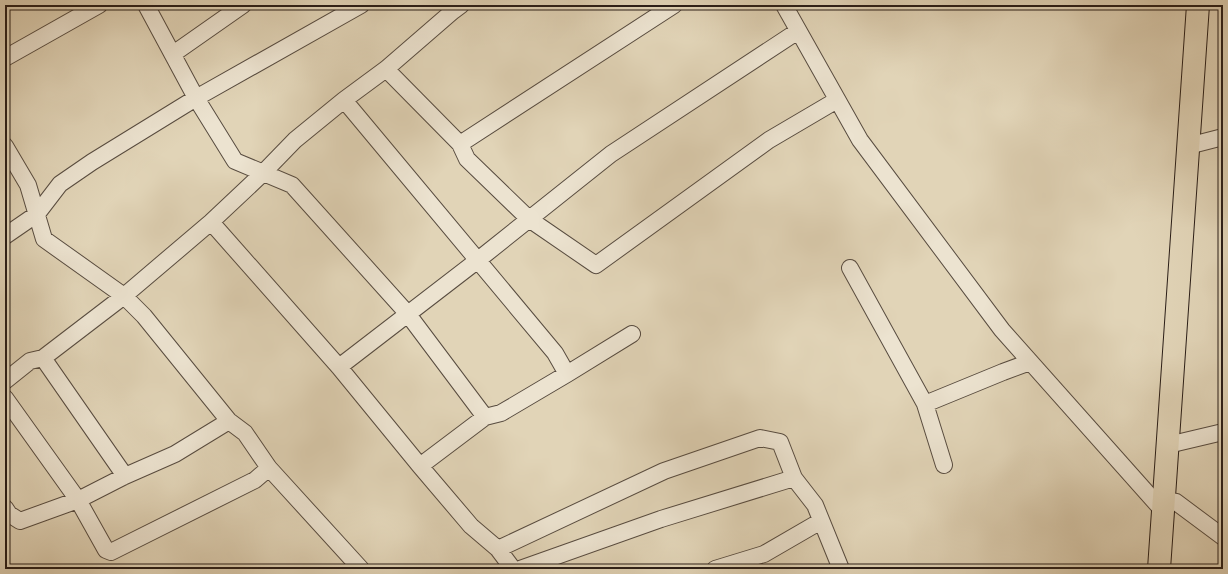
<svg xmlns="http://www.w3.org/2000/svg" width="1228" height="574" viewBox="0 0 1228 574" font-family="Alegreya,serif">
<rect width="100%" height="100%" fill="#e1d4b7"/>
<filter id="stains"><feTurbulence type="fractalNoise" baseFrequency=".005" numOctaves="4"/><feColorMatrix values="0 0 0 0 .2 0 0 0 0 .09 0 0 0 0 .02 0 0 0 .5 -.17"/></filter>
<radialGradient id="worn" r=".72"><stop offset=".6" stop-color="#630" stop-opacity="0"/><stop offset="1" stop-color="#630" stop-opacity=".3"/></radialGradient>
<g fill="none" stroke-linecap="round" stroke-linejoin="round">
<defs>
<path id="street" d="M146,5L196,98L235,161L292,185L407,313L485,417
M784,5L860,140L1002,330L1164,512
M173,54L243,5
M5,58L99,5
M386,69L460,144L467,159L529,219L596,265L769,140L837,100
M344,100L555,353L567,374
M460,144L674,5
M5,146L28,185L44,239L124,296L144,316L229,421L245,433L269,468L361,569
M1188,146L1223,137
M211,222L339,367L420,466L471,526L498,549L513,569
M5,236L37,214L60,184L92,162L196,98L361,5
M850,268L925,404L944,465
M43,358L125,476
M339,367L478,260L611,154L798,31
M5,381L30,361L43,358L124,296L211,222L262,174L295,140L344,100L386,69L453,11L461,5
M5,398L78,500L106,550L111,552L255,480L269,468
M925,404L1003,372L1030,362
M1168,445L1223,432
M420,466L485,417L501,413L567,374L632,334
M1164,500L1176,502L1223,537
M5,508L9,514L20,521L78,500L125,476L175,454L229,421
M498,549L664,471L760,438L780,442L794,478L815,505L841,569
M520,569L661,519L794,478
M715,569L764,554L821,521"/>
<path id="highway" d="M1159,569L1198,5"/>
</defs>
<use href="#street" stroke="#584c40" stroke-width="18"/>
<use href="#highway" stroke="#2a1e18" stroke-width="24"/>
<use href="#street" stroke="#ece3d0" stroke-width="16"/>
<use href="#highway" stroke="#e1d4b7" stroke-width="22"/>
</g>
<rect width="1228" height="574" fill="none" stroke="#e1d4b7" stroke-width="20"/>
<rect x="6" y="6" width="1216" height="562" fill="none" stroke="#2a1e18" stroke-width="2"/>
<rect x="10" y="10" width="1208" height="554" fill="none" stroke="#2a1e18"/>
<rect width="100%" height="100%" filter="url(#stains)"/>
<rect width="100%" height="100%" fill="url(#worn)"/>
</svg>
